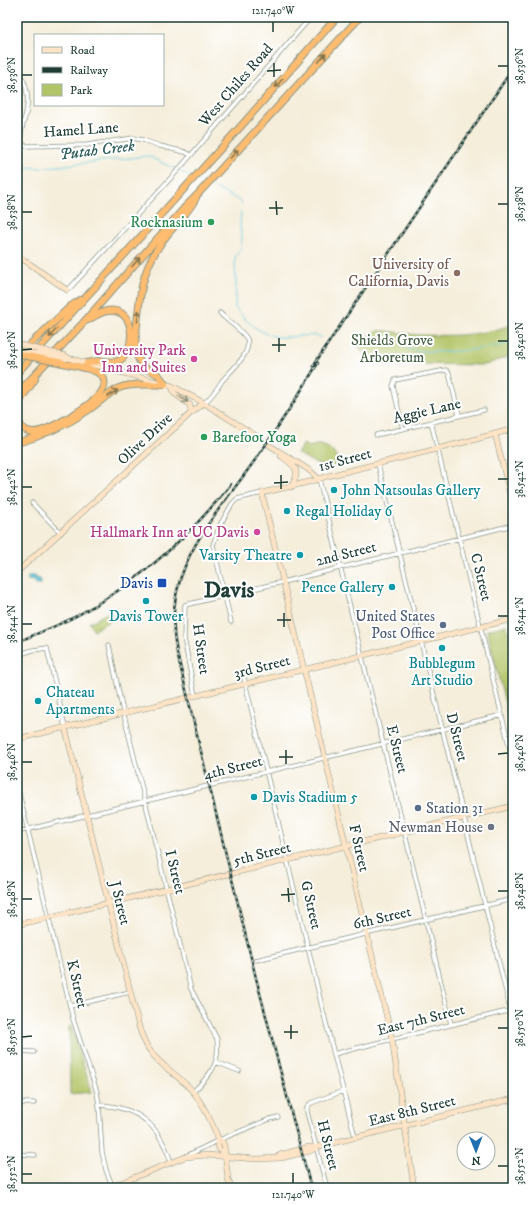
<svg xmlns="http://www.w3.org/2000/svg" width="530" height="1205" viewBox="0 0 530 1205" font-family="'IM FELL DW Pica',serif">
<rect width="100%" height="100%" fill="#fff"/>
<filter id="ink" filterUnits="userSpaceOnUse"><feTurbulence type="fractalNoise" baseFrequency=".025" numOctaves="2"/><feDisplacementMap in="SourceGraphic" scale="8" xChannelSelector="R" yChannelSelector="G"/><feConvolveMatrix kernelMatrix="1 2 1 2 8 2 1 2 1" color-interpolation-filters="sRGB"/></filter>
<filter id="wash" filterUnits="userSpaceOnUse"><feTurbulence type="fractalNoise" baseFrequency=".012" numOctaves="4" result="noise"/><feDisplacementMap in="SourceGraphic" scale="16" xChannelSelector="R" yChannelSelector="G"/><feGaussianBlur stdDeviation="0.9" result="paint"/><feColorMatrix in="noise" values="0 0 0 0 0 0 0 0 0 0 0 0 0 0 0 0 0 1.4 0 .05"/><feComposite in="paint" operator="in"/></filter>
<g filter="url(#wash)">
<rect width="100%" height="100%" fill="#f5eedb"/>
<path fill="#b2c468" stroke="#68804e" d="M513,324V355L485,365L410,364L392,366L378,363L360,350L359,345L362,339C367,337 373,332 378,331C390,330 409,335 422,335C453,336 483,336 513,324Z
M304,444L308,447L321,444V445C333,448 336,455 340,465C318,469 314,462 297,453Z
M107,613L111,619L109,621L94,630L89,623Z
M507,625L511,641H513V736L487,630Z
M71,1026L92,1092L70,1094L69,1027Z"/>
<path fill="#61c8de" stroke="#408289" d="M29,576H35L36,578L40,579L41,583L39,584H35L34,581L28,580V578Z"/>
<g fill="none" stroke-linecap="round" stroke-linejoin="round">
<path stroke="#61c8de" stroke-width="1" d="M17,167L40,168L148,156L177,170
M180,171L191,177
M196,179L204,183
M208,185L233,197L242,203
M241,212L240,227L242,237L241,248L235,257V262L236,286L235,307C247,324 267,340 290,337C300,336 312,334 321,337
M407,349C444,355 476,350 513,343"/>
</g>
</g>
<g filter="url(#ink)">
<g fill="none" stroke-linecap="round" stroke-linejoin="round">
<path stroke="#cacbba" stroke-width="5" stroke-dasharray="5 2.5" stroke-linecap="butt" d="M261,439L269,445"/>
<defs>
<path id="street" d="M17,72C28,81 29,100 26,113C24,124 17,136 24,146L87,145L133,138L143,140L160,146L185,152L191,155
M67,290L70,288L179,169L311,17
M204,403C212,397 217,389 222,381C230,371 252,354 247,339C244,332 226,320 220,313
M431,422L513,762
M403,429L393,386L395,380L446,370L449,373L459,415
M376,435L484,410
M378,464L509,1004L513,1016
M319,479L451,1024
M506,479L513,477
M32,503L61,533
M231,622L213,545L220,525L232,504L237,499L262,493
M109,645L122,707L191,989L217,1039C220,1065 211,1074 193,1092
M17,655L33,650L47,648L65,727
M244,678L323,1011L355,1137
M195,696L184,638L185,605L291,580L513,525
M17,785L73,1019L97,1092L99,1105L102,1152L106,1170L113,1188
M17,832L502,715
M256,960L513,899
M70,1006L130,992
M17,1051L34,1052
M334,1054L392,1039L512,1010
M216,1062L239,1071
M17,1103H34
M99,1105C139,1107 159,1125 171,1162
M17,1154L35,1155
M186,1156L219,1140L270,1119L278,1117
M327,1188L307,1112V1107L311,1103L343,1091
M511,1188L513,1187"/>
<path id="secondary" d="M17,255L67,290
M68,358L172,386L204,403L261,439
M172,386L174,393L190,405L191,413
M495,434L513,506
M269,445L309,470L319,479
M281,456C295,466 302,470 291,487
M17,572L191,413L204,403
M65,727L139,1027C142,1036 145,1045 151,1052C162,1068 182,1077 194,1093C205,1107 212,1123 219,1140C216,1147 220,1151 225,1156
M17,739L513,619
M17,925L513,806
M219,1140L222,1141L224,1145L228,1179L231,1188
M277,1157L280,1155L309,1147H316L513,1099
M108,1188L185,1157L207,1155L255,1159L281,1158L310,1151L315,1148
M414,1188L392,1039L262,493L313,481L328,476L469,441L513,429"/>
<path id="highway" d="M24,350L71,306L80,300
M87,363C92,362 97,361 102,361C108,361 113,363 118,361C136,354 138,306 107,311C100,312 94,317 88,320
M17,373L242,125L337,17
M165,384C163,381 160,376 157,374C149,369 144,370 139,360C133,349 136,336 137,324C140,292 142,271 161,243C172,227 187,215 196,198
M17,394L83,323L187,205L198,194L360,17
M17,408C20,397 29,389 35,379
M17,418C19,425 24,431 32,432C47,433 94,404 102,391C105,387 105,381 103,377C97,368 73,366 63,363
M17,443C42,436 65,426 87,411C98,404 107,394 119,388C134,382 150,386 165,384"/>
</defs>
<use href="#street" stroke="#8a9688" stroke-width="5"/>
<use href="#secondary" stroke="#8a9688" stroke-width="6"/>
<use href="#highway" stroke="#8a9688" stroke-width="8"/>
<use href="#street" stroke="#fff" stroke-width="3.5"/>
<use href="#secondary" stroke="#fee4c6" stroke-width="5"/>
<use href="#highway" stroke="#fdbc70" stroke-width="6"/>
<defs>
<path id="rail" d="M313,366L513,68
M17,642C38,633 60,625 80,614C140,581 189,537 231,484
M311,1188L256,978L177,653C159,572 212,521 255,460C277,429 298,396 318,363"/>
</defs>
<use href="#rail" stroke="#1f3d34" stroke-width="2.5"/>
<use href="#rail" stroke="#fff" stroke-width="1" stroke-dasharray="3" stroke-linecap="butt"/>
<defs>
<path id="secondary-bridge" d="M17,344L66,356L68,358
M17,351L65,359L68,358"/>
<path id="highway-bridge" d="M17,354L63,363"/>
</defs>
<use href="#secondary-bridge" stroke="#8a9688" stroke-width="6" stroke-linecap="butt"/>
<use href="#highway-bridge" stroke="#8a9688" stroke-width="8" stroke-linecap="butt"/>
<use href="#secondary-bridge" stroke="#fee4c6" stroke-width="5"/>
<use href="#highway-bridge" stroke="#fdbc70" stroke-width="6"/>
</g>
<defs><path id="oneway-shaft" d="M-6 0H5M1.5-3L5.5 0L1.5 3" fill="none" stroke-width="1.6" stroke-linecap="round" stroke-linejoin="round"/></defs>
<g stroke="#83764f">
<use href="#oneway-shaft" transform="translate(322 58) rotate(-48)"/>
<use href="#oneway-shaft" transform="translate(279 83) rotate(132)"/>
<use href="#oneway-shaft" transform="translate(234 154) rotate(-48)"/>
<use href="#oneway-shaft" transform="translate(136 262) rotate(-49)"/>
<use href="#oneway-shaft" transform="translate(138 316) rotate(-85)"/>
<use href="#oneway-shaft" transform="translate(53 333) rotate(132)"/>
<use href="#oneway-shaft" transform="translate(113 393) rotate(-33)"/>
</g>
<use stroke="#8e907d" href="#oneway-shaft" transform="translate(183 399) rotate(34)"/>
</g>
<path fill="none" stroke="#1f3d34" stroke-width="1.5" d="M273,22V32M274,63V77M498,66H508M267,71L281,70M22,75H32M276,201L277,215M498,204H508M269,208H283M22,212H32M279,338V352M498,341H508M272,345H286M22,350L32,349M281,475V489M498,479H508M274,483L288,482M22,487H32M284,613V627M498,616H508M277,620H291M22,624H32M286,750V764M498,754L508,753M279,757H293M22,762H32M288,888L289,902M498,891H508M281,895L295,894M22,899H32M291,1025V1039M498,1028H508M284,1032H298M22,1037L32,1036M498,1166H508M293,1173V1183M22,1174H32"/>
<g fill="#2e9e5b" stroke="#fff" stroke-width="1.5">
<circle cx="211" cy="222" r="4"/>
<circle cx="204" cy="437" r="4"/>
</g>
<circle fill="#8d6e63" stroke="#fff" stroke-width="1.5" cx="457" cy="273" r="4"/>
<g fill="#d1479c" stroke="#fff" stroke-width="1.5">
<circle cx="194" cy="359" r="4"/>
<circle cx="257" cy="532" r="4"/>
</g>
<g fill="#0f9aa8" stroke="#fff" stroke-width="1.5">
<circle cx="334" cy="490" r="4"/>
<circle cx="287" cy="511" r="4"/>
<circle cx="300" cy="555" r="4"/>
<circle cx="392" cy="587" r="4"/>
<circle cx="146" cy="601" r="4"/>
<circle cx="442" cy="648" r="4"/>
<circle cx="38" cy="701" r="4"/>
<circle cx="254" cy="797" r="4"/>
</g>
<rect fill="#1a4fb4" stroke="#fff" stroke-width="1.5" x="157" y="578" width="10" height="10" rx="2"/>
<g fill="#5c6f8a" stroke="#fff" stroke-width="1.5">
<circle cx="443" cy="625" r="4"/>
<circle cx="418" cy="808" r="4"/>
</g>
<circle fill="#6b7280" stroke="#fff" stroke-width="1.5" cx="491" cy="827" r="4"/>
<g text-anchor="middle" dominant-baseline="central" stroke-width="4" stroke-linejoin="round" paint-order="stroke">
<g font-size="15" fill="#1f3d34" stroke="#fff">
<text transform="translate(236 85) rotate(-49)">West Chiles Road</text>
<text transform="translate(81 130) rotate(-4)">Hamel Lane</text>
<text transform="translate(427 411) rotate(-13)">Aggie Lane</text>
<text transform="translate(145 439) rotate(-43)">Olive Drive</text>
<text transform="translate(345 460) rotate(-15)">1st Street</text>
<text transform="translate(346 554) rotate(-14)">2nd Street</text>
<text transform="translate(481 577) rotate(76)">C Street</text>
<text transform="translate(201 649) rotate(82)">H Street</text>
<text transform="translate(262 667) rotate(-14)">3rd Street</text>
<text transform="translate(457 737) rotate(76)">D Street</text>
<text transform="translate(397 749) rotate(76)">E Street</text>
<text transform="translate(233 768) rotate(-14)">4th Street</text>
<text transform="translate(359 848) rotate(77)">F Street</text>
<text transform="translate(262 854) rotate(-14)">5th Street</text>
<text transform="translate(175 872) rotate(76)">I Street</text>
<text transform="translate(120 903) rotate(76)">J Street</text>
<text transform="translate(311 905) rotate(77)">G Street</text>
<text transform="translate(382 918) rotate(-13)">6th Street</text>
<text transform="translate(77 984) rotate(77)">K Street</text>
<text transform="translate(421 1020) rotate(-14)">East 7th Street</text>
<text transform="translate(412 1111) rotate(-14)">East 8th Street</text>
<text transform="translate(328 1145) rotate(76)">H Street</text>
</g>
<g font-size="15" fill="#27864d" stroke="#fff" text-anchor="end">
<text x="203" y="222">Rocknasium</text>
<text x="212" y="437" text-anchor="start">Barefoot Yoga</text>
</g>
<g font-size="15" fill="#785e54" stroke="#fff" text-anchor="end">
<text x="449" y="264">University of<tspan x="449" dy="17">California, Davis</tspan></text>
</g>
<g font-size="15" fill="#445f41" stroke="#fff">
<text x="392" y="340">Shields Grove<tspan x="392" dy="17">Arboretum</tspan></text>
</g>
<g font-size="15" fill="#b23c85" stroke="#fff" text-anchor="end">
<text x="186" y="350">University Park<tspan x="186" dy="17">Inn and Suites</tspan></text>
<text x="249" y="532">Hallmark Inn at UC Davis</text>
</g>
<g font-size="15" fill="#0d838f" stroke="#fff" text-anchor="start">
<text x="342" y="490">John Natsoulas Gallery</text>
<text x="295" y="511">Regal Holiday 6</text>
<text x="292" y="555" text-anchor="end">Varsity Theatre</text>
<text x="384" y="587" text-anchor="end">Pence Gallery</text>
<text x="146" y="616" text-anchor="middle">Davis Tower</text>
<text x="442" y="663" text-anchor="middle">Bubblegum<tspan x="442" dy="17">Art Studio</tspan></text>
<text x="46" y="692">Chateau<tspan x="46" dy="17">Apartments</tspan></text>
<text x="262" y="797">Davis Stadium 5</text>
</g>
<g font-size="15" fill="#164399" stroke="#fff" text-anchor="end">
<text x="153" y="583">Davis</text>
</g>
<g font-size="15" fill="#4e5e75" stroke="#fff" text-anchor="end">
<text x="435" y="616">United States<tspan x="435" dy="17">Post Office</tspan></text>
<text x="426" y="808" text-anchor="start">Station 31</text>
</g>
<g font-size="15" fill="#5b616d" stroke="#fff" text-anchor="end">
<text x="483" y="827">Newman House</text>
</g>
<g font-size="16" font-style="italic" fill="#30605e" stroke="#fff">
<text transform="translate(97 150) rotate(-7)">Putah Creek</text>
</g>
<g font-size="23" font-weight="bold" fill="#1f3d34" stroke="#fff">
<text x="229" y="590">Davis</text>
</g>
</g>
<rect width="530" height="1205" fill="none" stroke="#fff" stroke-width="44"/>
<rect x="34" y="34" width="130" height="72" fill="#ffffff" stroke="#a5b1ae"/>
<rect x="42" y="47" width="20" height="6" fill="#fee4c6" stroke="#a5b1ae"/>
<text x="70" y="54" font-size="12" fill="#1f3d34">Road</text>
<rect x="42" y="67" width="20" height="6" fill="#1f3d34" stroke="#a5b1ae"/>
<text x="70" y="74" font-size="12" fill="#1f3d34">Railway</text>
<rect x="42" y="84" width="20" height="12" fill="#b2c468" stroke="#a5b1ae"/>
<text x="70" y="94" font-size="12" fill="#1f3d34">Park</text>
<g transform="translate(476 1151) rotate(179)"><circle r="19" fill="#ffffff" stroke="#a5b1ae"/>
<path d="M0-3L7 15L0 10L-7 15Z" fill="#1f6fb2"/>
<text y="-6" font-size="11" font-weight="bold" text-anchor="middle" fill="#1f3d34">N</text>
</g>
<rect x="22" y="22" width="486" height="1161" fill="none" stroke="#1f3d34" stroke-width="1.5"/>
<g font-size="10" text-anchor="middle" fill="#1f3d34">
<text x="273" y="14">121.740°W</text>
<text transform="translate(519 66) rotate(-90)" y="4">38.536°N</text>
<text transform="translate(11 75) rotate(-90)" y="4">38.536°N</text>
<text transform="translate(519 204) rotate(-90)" y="4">38.538°N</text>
<text transform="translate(11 212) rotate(-90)" y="4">38.538°N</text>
<text transform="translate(519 341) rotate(-90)" y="4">38.540°N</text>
<text transform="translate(11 350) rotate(-90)" y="4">38.540°N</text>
<text transform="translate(519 479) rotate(-90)" y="4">38.542°N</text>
<text transform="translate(11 487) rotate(-90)" y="4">38.542°N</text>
<text transform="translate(519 616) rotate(-90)" y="4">38.544°N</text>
<text transform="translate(11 624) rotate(-90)" y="4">38.544°N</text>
<text transform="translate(519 753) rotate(-90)" y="4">38.546°N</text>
<text transform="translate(11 762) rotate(-90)" y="4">38.546°N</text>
<text transform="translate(519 891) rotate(-90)" y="4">38.548°N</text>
<text transform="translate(11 899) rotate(-90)" y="4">38.548°N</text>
<text transform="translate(519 1028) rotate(-90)" y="4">38.550°N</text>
<text transform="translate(11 1037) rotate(-90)" y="4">38.550°N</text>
<text transform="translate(519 1166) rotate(-90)" y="4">38.552°N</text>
<text transform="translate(11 1174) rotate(-90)" y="4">38.552°N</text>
<text x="293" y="1198">121.740°W</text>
</g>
</svg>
